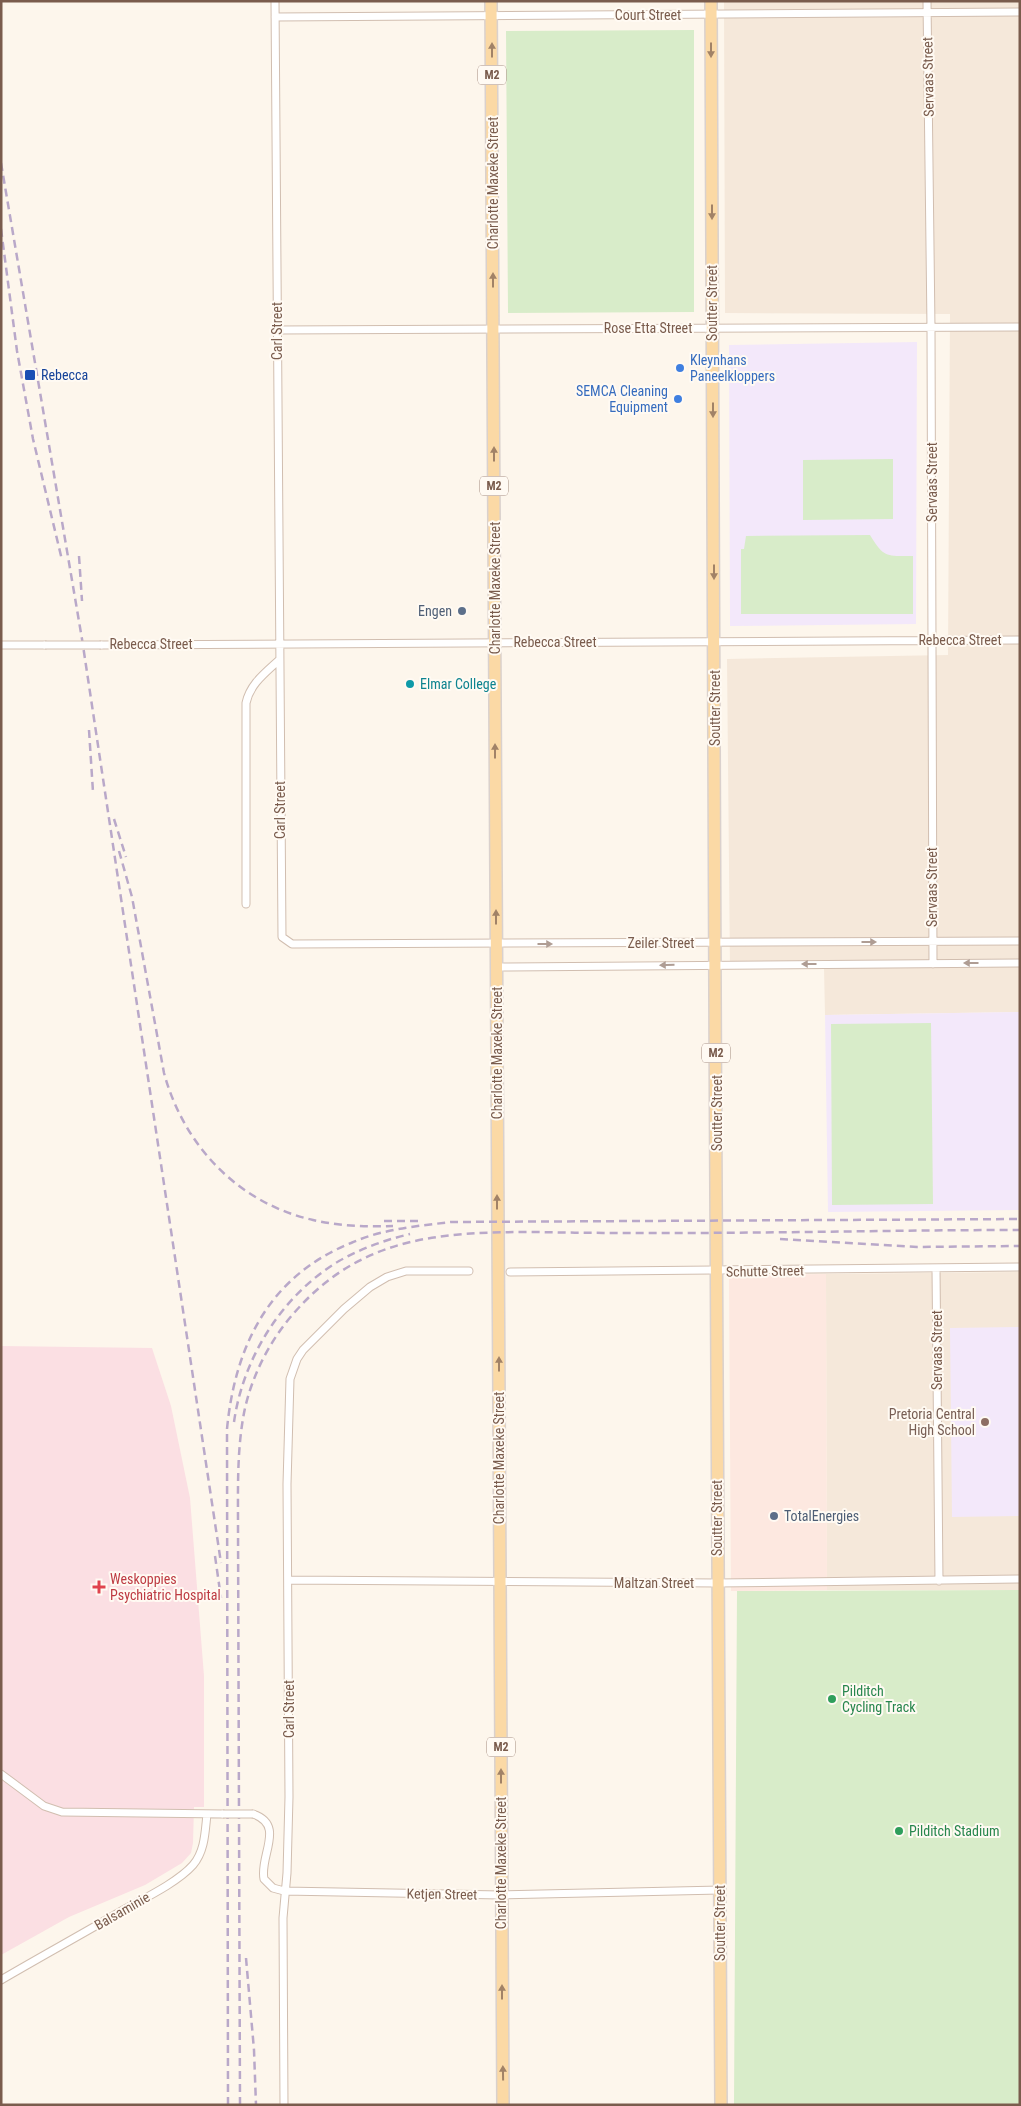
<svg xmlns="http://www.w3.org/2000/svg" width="1021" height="2106" viewBox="0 0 1021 2106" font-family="'Roboto Condensed',sans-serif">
<rect width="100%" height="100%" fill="#fdf6ec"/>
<path fill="#f5e8da" d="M724,1H1020V1012L825,1015L824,968L730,969L727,659L948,655L950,314L725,313Z
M1020,1272V1590H827L826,1274Z"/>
<path fill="#fde8e0" d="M826,1274L827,1590L731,1591L729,1275Z"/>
<path fill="#f3e8fa" d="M917,342L916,624L730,626L729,345Z
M1020,1012V1210L828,1212L825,1015Z
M1020,1327V1516L952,1517L950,1328Z"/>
<path fill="#fbdfe3" d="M1,1346L152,1348L171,1406L190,1498L204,1676V1807H194L193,1843L191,1853L182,1863L145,1885L69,1917L1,1955Z"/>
<path fill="#d8ecc9" d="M694,30V312L508,313L506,31Z
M893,459V519L803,520V460Z
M870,535C884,558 886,556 913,556V614H741V549H744L746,536Z
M931,1023L933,1204L832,1205L831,1024Z
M1020,1590V2105H734L737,1591Z"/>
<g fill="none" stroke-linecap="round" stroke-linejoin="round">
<defs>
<path id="street" d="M275,1L282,937L292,944L1020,941
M927,1L931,328L933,964
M275,17L1020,12
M277,330L1020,327
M1,645H45
M101,645L1020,640
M246,904V703C250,684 265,673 279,660
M497,967L1020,963
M936,1268L939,1581
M510,1272L1020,1267
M288,1580L717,1583L1020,1579
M1,1774L44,1806L62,1812L223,1814
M253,1814C286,1825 259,1856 264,1879L273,1888L284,1891L501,1895L720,1890
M1,1980C42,1956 84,1933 125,1909C145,1898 178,1882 193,1865C205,1851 205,1832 207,1814
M284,2105L283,1918L287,1873L289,1797L287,1484L290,1379L297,1359L303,1350L344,1309L370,1287L387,1277L406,1271H469"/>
<path id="primary" d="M491,1L503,2105
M711,1C714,702 716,1404 721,2105"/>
</defs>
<use href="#street" stroke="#d1beb0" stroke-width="9"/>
<use href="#primary" stroke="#dad1cd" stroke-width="14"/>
<use href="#street" stroke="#fff" stroke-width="7"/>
<use href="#primary" stroke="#fbd9a5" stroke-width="11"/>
<path stroke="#b9a8c9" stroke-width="2.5" stroke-dasharray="8 5" stroke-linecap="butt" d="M1,163L82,639L221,1563
M1,229L17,351L33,439L62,560
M79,556L82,601
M89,730L93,792
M114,819L126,857
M119,851L132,897L164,1073C184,1146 238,1203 313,1220C339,1226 367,1227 393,1226
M384,1221H419
M780,1239L917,1247L1020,1246
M234,1422C243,1358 282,1295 339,1261C362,1248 385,1240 410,1234
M215,1556L221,1598
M246,1958L254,2050L256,2105
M228,2105L227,1429C235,1346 269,1276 351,1243C382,1229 418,1226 451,1222L1020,1219
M240,2105L238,1525C238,1487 237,1450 244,1413C251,1377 270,1340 294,1313C361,1236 440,1232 535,1232C579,1233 623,1233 667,1233C785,1233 902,1230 1020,1230"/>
<defs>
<path id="street-bridge" d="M45,645H101
M223,1814H253"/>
</defs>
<use href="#street-bridge" stroke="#d1beb0" stroke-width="9" stroke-linecap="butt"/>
<use href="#street-bridge" stroke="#fff" stroke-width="7"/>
</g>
<defs><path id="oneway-solid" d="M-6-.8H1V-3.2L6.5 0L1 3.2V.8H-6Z" transform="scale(1.25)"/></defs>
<g fill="#a18267">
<use href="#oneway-solid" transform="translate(492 50) rotate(-90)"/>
<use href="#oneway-solid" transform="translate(711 50) rotate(90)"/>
<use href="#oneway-solid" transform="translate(712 212) rotate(90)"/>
<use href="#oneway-solid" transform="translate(493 280) rotate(-90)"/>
<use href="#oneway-solid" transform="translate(713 410) rotate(90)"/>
<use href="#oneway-solid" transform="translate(494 454) rotate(-90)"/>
<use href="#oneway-solid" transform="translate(714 572) rotate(90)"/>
<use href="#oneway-solid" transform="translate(495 751) rotate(-90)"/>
<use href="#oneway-solid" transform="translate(496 917) rotate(-90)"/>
<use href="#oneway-solid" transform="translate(497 1202) rotate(-90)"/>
<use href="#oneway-solid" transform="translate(499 1364) rotate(-90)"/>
<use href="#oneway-solid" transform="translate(501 1776) rotate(-90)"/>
<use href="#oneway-solid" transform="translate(502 1992) rotate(-90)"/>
<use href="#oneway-solid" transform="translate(503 2073) rotate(-91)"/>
</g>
<g fill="#af9d94">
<use href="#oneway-solid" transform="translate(869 942)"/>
<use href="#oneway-solid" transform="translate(545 944)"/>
<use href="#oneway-solid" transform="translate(971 963) rotate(180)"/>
<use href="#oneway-solid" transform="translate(809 964) rotate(180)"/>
<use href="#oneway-solid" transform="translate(667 965) rotate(179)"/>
</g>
<g fill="#3f7fe0" stroke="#fffaf3" stroke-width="2">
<circle cx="680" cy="368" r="5"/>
<circle cx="678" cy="399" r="5"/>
</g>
<rect fill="#1a4fb4" stroke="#fffaf3" stroke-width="2" x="24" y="369" width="12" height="12" rx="2.5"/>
<g fill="#5c6f8a" stroke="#fffaf3" stroke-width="2">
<circle cx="462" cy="611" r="5"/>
<circle cx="774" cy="1516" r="5"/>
</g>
<circle fill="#0f9aa8" stroke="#fffaf3" stroke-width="2" cx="410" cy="684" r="5"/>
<circle fill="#8d6e63" stroke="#fffaf3" stroke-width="2" cx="985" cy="1422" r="5"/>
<path fill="#e0444e" stroke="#fffaf3" stroke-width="2" d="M96.5 1579.5h5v5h5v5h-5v5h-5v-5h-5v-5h5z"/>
<g fill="#2e9e5b" stroke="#fffaf3" stroke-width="2">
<circle cx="832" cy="1699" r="5"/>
<circle cx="899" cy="1831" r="5"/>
</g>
<g text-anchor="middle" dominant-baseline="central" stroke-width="4" stroke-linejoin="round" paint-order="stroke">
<g fill="#fffaf3" stroke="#a28b7f" stroke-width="1">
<rect x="478" y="65.5" width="28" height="19" rx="4"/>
<rect x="480" y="476.5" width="28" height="19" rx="4"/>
<rect x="702" y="1043.5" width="28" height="19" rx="4"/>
<rect x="487" y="1737.5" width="28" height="19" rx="4"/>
</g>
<g font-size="12" font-weight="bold" fill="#7a5c4d">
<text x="492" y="75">M2</text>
<text x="494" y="486">M2</text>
<text x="716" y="1053">M2</text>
<text x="501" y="1747">M2</text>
</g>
<g font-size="14" fill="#7a5c4d" stroke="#fffaf3">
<text x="648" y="15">Court Street</text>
<text transform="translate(928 77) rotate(-91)">Servaas Street</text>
<text transform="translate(493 183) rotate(-90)">Charlotte Maxeke Street</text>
<text transform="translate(712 303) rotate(-90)">Soutter Street</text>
<text x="648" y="328">Rose Etta Street</text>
<text transform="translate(277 331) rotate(-90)">Carl Street</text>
<text transform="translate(932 482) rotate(-90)">Servaas Street</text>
<text transform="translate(495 588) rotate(-90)">Charlotte Maxeke Street</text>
<text x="960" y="640">Rebecca Street</text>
<text x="555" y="642">Rebecca Street</text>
<text x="151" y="644">Rebecca Street</text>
<text transform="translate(715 708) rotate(-90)">Soutter Street</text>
<text transform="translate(280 810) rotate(-90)">Carl Street</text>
<text transform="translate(932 887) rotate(-90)">Servaas Street</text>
<text x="661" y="943">Zeiler Street</text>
<text transform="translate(497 1053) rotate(-90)">Charlotte Maxeke Street</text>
<text transform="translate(717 1113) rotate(-90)">Soutter Street</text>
<text transform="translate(765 1271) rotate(-1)">Schutte Street</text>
<text transform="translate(937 1350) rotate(-90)">Servaas Street</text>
<text transform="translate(499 1458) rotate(-90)">Charlotte Maxeke Street</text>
<text transform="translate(717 1518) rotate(-90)">Soutter Street</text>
<text x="654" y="1583">Maltzan Street</text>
<text transform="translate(289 1709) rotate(-90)">Carl Street</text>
<text transform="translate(501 1863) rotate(-90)">Charlotte Maxeke Street</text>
<text transform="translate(442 1894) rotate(1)">Ketjen Street</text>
<text transform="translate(122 1911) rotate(-30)">Balsaminie</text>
<text transform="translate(720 1923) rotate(-90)">Soutter Street</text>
</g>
<g font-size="14" fill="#366cbe" stroke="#fffaf3" text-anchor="start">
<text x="690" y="360">Kleynhans<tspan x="690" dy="16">Paneelkloppers</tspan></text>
<text x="668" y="391" text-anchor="end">SEMCA Cleaning<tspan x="668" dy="16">Equipment</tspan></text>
</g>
<g font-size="14" fill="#164399" stroke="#fffaf3" text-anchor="start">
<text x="41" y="375">Rebecca</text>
</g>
<g font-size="14" fill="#4e5e75" stroke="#fffaf3" text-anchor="end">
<text x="452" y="611">Engen</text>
<text x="784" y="1516" text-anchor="start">TotalEnergies</text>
</g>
<g font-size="14" fill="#0d838f" stroke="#fffaf3" text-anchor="start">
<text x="420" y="684">Elmar College</text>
</g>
<g font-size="14" fill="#785e54" stroke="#fffaf3" text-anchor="end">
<text x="975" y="1414">Pretoria Central<tspan x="975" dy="16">High School</tspan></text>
</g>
<g font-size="14" fill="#be3a42" stroke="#fffaf3" text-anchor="start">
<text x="110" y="1579">Weskoppies<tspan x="110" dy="16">Psychiatric Hospital</tspan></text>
</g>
<g font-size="14" fill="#27864d" stroke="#fffaf3" text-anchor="start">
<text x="842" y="1691">Pilditch<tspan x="842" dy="16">Cycling Track</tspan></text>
<text x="909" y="1831">Pilditch Stadium</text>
</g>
</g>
<rect width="1021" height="2106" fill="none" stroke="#7a5c4d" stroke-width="5"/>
</svg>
